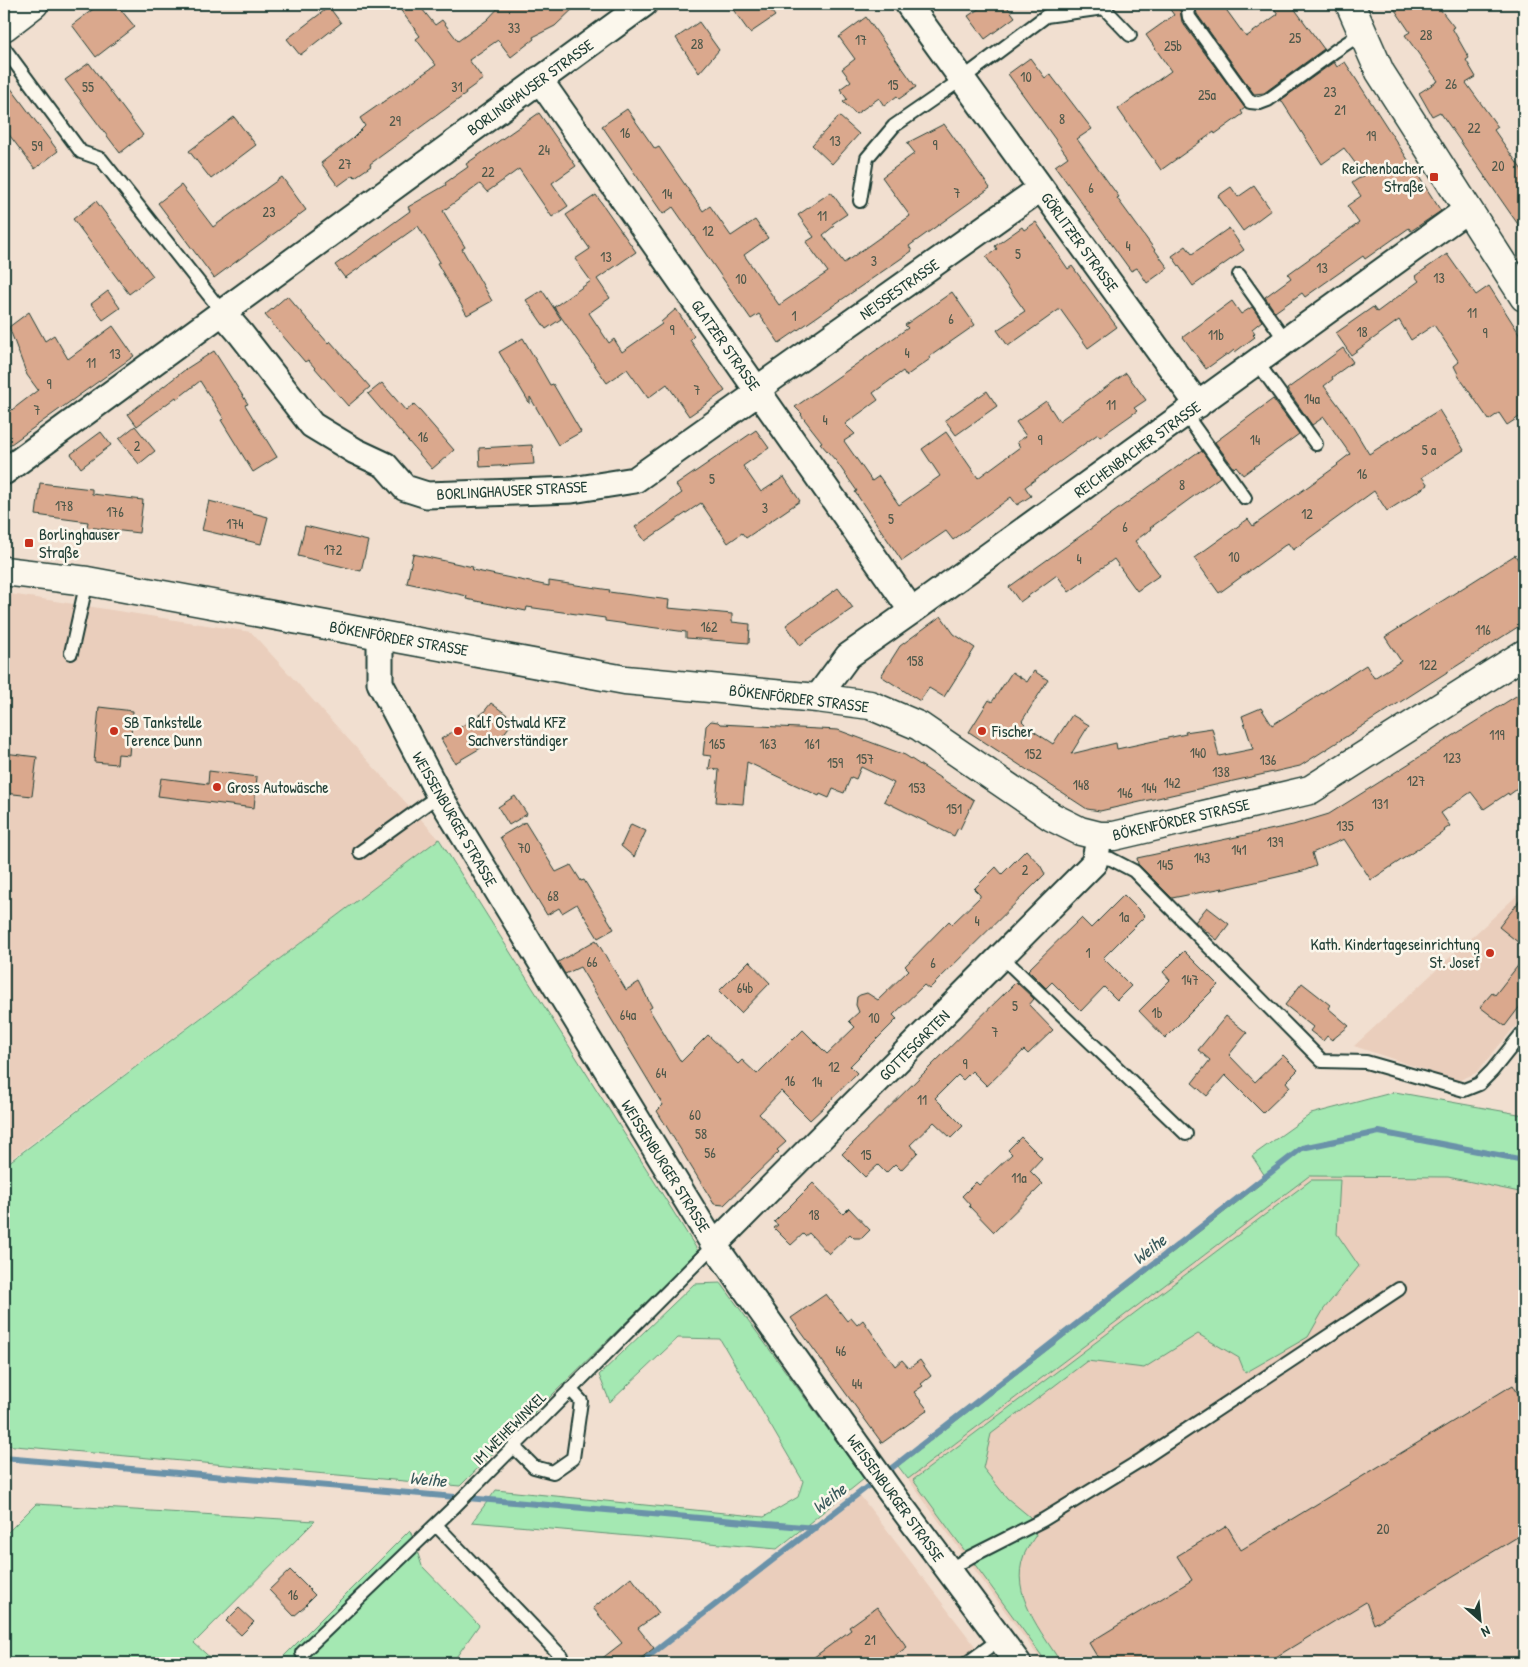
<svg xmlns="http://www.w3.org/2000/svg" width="1528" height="1667" viewBox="0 0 1528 1667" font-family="'Patrick Hand',sans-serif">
<rect width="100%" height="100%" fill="#f1dfd0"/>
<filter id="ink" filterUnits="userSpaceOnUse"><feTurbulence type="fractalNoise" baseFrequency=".02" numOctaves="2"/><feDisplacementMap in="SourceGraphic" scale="10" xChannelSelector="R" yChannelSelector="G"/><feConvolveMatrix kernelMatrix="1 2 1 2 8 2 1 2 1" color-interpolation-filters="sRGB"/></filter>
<g filter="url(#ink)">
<path fill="#eacebc" d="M4,593L251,632L439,839L4,1164Z
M1524,889V1016L1476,1073L1458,1081L1354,1046Z
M1309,1176L1448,1177L1524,1193V1663H1043L908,1479Z
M859,1494L988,1663H640Z"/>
<path fill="#a4e8b2" stroke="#629273" d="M439,839L698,1251L460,1486L4,1445V1166Z
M1395,1092L1524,1115V1193L1448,1177L1309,1176L908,1479L898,1466L1267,1179L1252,1156L1311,1114Z
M1311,1180H1340L1337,1234L1359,1266L1324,1309L1308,1337L1245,1373L1239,1358L1198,1334L1144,1368L1087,1361L991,1434L983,1468L1007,1498L1030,1517L1036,1535C1032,1541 1027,1548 1024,1555C1009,1594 1042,1632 1061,1663H1047L913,1480Z
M721,1283L864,1479L777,1549L472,1522L496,1490L764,1517L798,1497L803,1481L720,1339L678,1338L610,1402L599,1375L694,1284Z
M36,1504L315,1521L194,1643L216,1663H4V1536Z
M410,1530L422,1566L479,1625L452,1663H277Z"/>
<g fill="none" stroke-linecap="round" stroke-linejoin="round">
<path stroke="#6b92a9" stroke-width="6" d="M4,1458L815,1528
M884,1474L1302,1148L1379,1132L1524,1160
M640,1663L876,1480"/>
</g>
<path fill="#daa88d" stroke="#1f3d34" d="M100,4H116L135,27L96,57L72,25Z
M396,4H418L435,25L442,20L458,41L487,20L502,4H578L555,26L533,37L534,39L511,57L498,40L469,60L483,79L465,92L466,94L370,164L371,166L355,177L353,175L338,186L321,163L352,139L365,126L360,118L436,65L416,39L420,36Z
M729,4H766L775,16L750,33Z
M986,4H1005L1015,17L985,39L968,16Z
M1166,4H1179L1182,22L1245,108L1241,111L1243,114L1215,134L1214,132L1161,170L1118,109L1171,71L1146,35L1174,15Z
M1195,4H1222L1246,37L1278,14L1271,4H1291L1324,49L1264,93L1254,94L1197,14Z
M1391,4H1436L1454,27L1452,28L1469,58L1466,60L1476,77L1466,83L1498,127L1494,130L1524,173V233L1440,112L1432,116L1419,93L1438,81L1405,35L1410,32Z
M329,7L341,23L300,55L287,39Z
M866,17L916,87L899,99L897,96L884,106L879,98L856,114L843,102L847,99L840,89L851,81L842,69L855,59L839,37Z
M699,22L719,50L699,73L676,38Z
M1030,58L1045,78L1050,74L1092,129L1077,139L1119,197L1117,198L1168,268L1147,283L1137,268L1131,271L1055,166L1068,157L1008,74Z
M1334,62L1337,67L1345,62L1441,211L1411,231L1409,228L1365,259L1363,256L1305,297L1302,293L1275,312L1265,297L1291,278L1288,274L1359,223L1347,206L1361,196L1352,183L1364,175L1344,148L1322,164L1281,100Z
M89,63L143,135L120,153L65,80Z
M4,79L58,151L35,169L4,128Z
M627,109L655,149L659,147L703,211L710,206L731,236L755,220L768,238L744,255L779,305L828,272L806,242L814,237L798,215L831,192L847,214L832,224L834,226L823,235L844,263L910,216L882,177L915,153L907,143L944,124L990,188L909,246L912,251L779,343L759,314L751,319L673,207L663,214L602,126Z
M539,113L576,166L552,183L568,206L552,217L519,169L487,192L480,184L443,211L465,247L462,249L492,301L467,315L437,263L440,262L418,226L345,278L335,265L410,211L408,207L446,185L445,183L468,167L466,164Z
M839,116L859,134L832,164L812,145Z
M234,117L256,145L211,179L189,151Z
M282,177L306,210L214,278L158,203L181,185L213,227Z
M1254,186L1271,210L1243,231L1218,196L1231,187L1238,197Z
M596,195L636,252L597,279L610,298L589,313L609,343L614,339L622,352L662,324L661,322L676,309L694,336L690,340L725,391L689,416L667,384L648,398L627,369L607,383L554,307L591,281L575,259L590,249L566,215Z
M96,201L153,276L129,294L73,219Z
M1036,222L1068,269L1072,266L1117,327L1088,348L1060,309L1008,346L997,330L1025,311L986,257L997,249L995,246L1022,227L1024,230Z
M1229,228L1244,250L1193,286L1172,256L1186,246L1192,254Z
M1447,254L1476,295L1489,286L1524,341V414L1507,425L1499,413L1489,420L1457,374H1458L1454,366L1459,362L1434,325L1411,340L1399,320L1351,355L1336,333L1373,307L1377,312L1419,281L1415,276Z
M542,290L561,319L546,329L526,300Z
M108,291L120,308L103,320L91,304Z
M952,292L975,325L929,357L930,359L906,376L903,371L873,393L878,400L845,424L855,434L844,441L872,481L879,476L899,505L940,476L922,449L946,432L978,478L1020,447L1017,442L1026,436L1016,422L1046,401L1059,421L1126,373L1146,400L1134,408L1137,411L1100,437L1098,434L1025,487L1031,496L1017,505L1011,497L953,540L946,531L902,561L855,492L857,491L836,461L820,443L822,442L801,415L802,414L795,407L908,328L905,325Z
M287,296L328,343L330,341L370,387L348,406L308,360L305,362L265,315Z
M1232,301L1241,314L1252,307L1262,321L1252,329L1255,333L1253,335L1255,337L1235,352L1234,350L1228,355L1227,354L1206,369L1183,337Z
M29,312L45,341L54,335L68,359L113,326L134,356L4,449V416L38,390L27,375L9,327Z
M523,338L550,385L553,384L581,432L558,445L530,397V404L499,352Z
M1343,348L1353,362L1332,377L1333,379L1324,386L1345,414L1369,454L1439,410L1464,450L1422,477L1428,485L1387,511L1374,491L1293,550L1288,543L1219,593L1194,558L1248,519L1253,526L1338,465L1337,464L1350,454L1324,417L1312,425L1287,389Z
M214,351L248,404L245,405L277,457L253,472L221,420L224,419L200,381L177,399L176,397L137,426L128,414L186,369Z
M382,383L406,411L414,404L454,450L432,469L368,394Z
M987,391L997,406L956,435L945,420Z
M1273,399L1299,434L1243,475L1236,466L1234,468L1215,442Z
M135,426L155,451L139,464L119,439Z
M756,430L769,448L743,466L761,492L784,477L800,501L746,538L742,533L728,543L701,503L645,541L635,527L682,493L676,485Z
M101,432L111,445L81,468L71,454Z
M532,445L534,464L480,467L479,448Z
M1202,451L1220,477L1150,528L1151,529L1135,541L1160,575L1137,591L1114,559L1069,592L1057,575L1020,602L1009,587L1198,452L1199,453Z
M40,483L92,489V494L143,500L139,533L87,527L88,522L36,515Z
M209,501L253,512V513L268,517L261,544L202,530Z
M305,526L368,541L361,571L298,556Z
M413,554L473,567L472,570L549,586V581L610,590L609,592L669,600L668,608L732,614V622L750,624L749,643L686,638V632L605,621V618L527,607L526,611L466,599L467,596L407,583Z
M1515,555L1524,569V623L1300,766L1100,811L1087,809L969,732L989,700L992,702L1012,672L1027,682L1034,671L1048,680L1022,721L1025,724L1024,725L1053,744L1072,715L1089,725L1071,754L1116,743L1117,749L1186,734L1185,732L1212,728L1219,756L1253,749L1242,716L1261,708L1272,725L1366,665L1374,678L1401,661L1385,637Z
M838,588L853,608L800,645L786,625Z
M941,616L954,634L975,648L944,697L929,688L920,701L881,676L900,646Z
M1524,691V784L1509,795L1508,793L1484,809L1471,792L1441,813L1450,826L1444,830L1445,831L1371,880L1344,839L1312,853L1316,866L1303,871L1221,890L1223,888L1172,898L1138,864L1137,858L1293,825L1329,814Z
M491,703L514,720L503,735L455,763L441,739L483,713Z
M99,707L133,711L129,755L118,754L117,764L94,762Z
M711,721L718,722L720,724L838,730L905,755L974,800L960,829L958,828L954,836L884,801L894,783L861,767L856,779L851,777L844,793L833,789L829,798L820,794L819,796L747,762L743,804L716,802L719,770L709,769L711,756L703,755L706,726Z
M4,753L37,757L32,796L4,793Z
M209,771L257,777L254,808L158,796L161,778L208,784Z
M515,796L527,814L509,825L498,807Z
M525,822L556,872L571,865L581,881L584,880L614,929L598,938L577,904L562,913L559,908L547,915L500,837Z
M631,824L646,831L634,857L621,846Z
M1026,850L1040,865L1045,874L929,989L924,985L893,1015L897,1019L850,1066L857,1073L825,1106L810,1120L781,1091L759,1114L786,1142L777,1150L779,1152L724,1205L714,1204L657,1111L663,1105L580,967L565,974L558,962L596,940L626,990L639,982L652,1007L649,1009L681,1062L708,1035L738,1064L742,1060L757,1074L792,1039L793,1040L803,1030L827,1054L855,1027L849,1021L859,1012L856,1005L857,997L860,995L867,993L878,1000L909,970L905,966L949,921L952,924L980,897V895L974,889L996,867L1002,874Z
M1124,895L1145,916L1103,958L1131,986L1117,1000L1104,987L1081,1011L1052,982L1046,988L1028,970L1081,918L1091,928Z
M1524,895V947L1499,927Z
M1207,907L1229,924L1217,940L1195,922Z
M1184,951L1218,985L1165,1038L1139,1011L1170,980L1163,972Z
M1524,958V1001L1505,1026L1480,1007L1492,993L1495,995Z
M749,961L770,983L741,1013L719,991Z
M1016,982L1034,999L1029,1005L1053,1030L1028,1054L1024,1050L987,1086L972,1071L963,1080L958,1075L935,1098L963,1126L951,1138L934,1122L910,1145L918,1152L901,1170L895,1164L886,1173L878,1165L865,1177L842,1154Z
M1302,983L1330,1005L1328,1008L1349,1026L1332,1040L1327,1036L1323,1041L1310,1031L1313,1027L1285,1005Z
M1226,1016L1247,1033L1229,1055L1255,1082L1283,1055L1298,1070L1286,1082L1290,1087L1263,1113L1225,1075L1207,1096L1192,1083L1210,1060L1198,1050Z
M1021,1137L1042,1158L1030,1171L1043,1184L994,1232L969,1206L970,1205L962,1196L976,1182L979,1185L1012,1154L1008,1150Z
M813,1183L843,1214L849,1208L870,1230L862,1238H854L850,1234L829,1254L809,1233L805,1236L803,1234L791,1245L774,1228L778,1225L774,1222Z
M826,1294L847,1321L851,1318L857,1325L863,1320L895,1366L902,1360L909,1368L920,1360L931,1376L921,1384L923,1386L914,1392L928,1410L882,1443L791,1318Z
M1513,1385L1524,1404V1533L1374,1624L1366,1602L1266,1663H1101L1089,1643L1192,1580L1177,1556L1227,1526L1241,1550Z
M290,1570L315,1595L306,1604L307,1605L294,1616L269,1590Z
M631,1577L659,1613L638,1628L654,1648L635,1663H596L622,1643L593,1608Z
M877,1607L907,1647L885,1663H806L851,1630L849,1627Z
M239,1608L254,1622L241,1635L226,1621Z"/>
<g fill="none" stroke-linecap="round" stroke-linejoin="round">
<defs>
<path id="service" d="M1187,4L1189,17L1250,102L1260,103L1268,100L1335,51L1362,33
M4,48L81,152L101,159L223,313
M860,201L867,158L894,126L962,79L1046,16L1104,8L1130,35
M1239,275L1286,341
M1257,362L1316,444
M1185,414L1245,498
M71,653L87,581
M360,852L439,795
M1096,856L1111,859L1134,871L1322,1061L1366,1062L1464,1090L1479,1084L1492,1071L1524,1031
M1002,957L1186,1134
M514,1447L534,1467L553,1472L573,1458L581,1401L570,1389
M436,1525L561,1656
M949,1570L970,1557L1043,1520L1141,1460L1399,1289
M302,1653L452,1509L714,1245
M967,1663L1000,1639"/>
<path id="minor" d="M908,4L1198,405
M539,79L912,611
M223,313L241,334L312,425L355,451L385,465L405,488L427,495L572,490L635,480L759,392L767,382L1041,188
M4,472L644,4
M380,634V683L439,795L714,1245L889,1490L1018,1663
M817,698L848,656L912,611L1468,209
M714,1245L1094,863L1100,836"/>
<path id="tertiary" d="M1350,4L1380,72L1524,297
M4,571L87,581L625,680L817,698L870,705L919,726L1052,817L1080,831L1100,836H1114L1310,790L1524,654"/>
<path id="secondary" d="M4,27L34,4"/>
</defs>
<use href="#service" stroke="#1f3d34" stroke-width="16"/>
<use href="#minor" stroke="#1f3d34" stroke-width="29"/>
<use href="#tertiary" stroke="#1f3d34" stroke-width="31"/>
<use href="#secondary" stroke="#1f3d34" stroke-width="31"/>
<use href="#service" stroke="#fbf7ec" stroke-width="12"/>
<use href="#minor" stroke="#fbf7ec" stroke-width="25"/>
<use href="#tertiary" stroke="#fbf7ec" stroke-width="28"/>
<use href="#secondary" stroke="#fbf7ec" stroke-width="28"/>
</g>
</g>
<g fill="#c8321e" stroke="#fbf7ec" stroke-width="2">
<rect x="1429" y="172" width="10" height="10" rx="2.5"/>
<rect x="24" y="538" width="10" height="10" rx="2.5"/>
<circle cx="114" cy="731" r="5"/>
<circle cx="458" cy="731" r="5"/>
<circle cx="982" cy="731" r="5"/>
<circle cx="217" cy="787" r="5"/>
<circle cx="1490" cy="953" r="5"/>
</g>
<g text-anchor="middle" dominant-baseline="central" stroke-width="5" stroke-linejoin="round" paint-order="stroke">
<g font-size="14" fill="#4e584a">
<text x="514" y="27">33</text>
<text x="1426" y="34">28</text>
<text x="1295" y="37">25</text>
<text x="861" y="39">17</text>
<text x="697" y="43">28</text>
<text x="1173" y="45">25b</text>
<text x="1026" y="76">10</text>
<text x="1451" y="83">26</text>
<text x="893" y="84">15</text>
<text x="88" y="86">55</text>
<text x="457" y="86">31</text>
<text x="1330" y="91">23</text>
<text x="1207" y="94">25a</text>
<text x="1340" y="109">21</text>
<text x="1062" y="118">8</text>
<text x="395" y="120">29</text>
<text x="1474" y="127">22</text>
<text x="625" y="132">16</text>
<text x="1371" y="135">19</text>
<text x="835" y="140">13</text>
<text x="935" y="144">9</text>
<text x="37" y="145">59</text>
<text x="544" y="149">24</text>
<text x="345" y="163">27</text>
<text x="1498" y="165">20</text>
<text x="488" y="171">22</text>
<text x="1091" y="187">6</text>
<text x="957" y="192">7</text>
<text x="667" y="193">14</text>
<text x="269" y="211">23</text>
<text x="822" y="215">11</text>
<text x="708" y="230">12</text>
<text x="1128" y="245">4</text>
<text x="1018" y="253">5</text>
<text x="606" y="256">13</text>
<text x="874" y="260">3</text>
<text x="1322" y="267">13</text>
<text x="1439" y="277">13</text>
<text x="741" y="278">10</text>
<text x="1472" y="312">11</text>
<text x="794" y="315">1</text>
<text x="951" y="318">6</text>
<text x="672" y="329">9</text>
<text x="1362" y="331">18</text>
<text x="1485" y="332">9</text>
<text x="1216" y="334">11b</text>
<text x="907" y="352">4</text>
<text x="115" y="353">13</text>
<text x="91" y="362">11</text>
<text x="49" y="383">9</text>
<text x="697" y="389">7</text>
<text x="1312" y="398">14a</text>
<text x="1111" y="404">11</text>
<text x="37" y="409">7</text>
<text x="825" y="419">4</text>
<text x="423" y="436">16</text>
<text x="1040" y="439">9</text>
<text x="1255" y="439">14</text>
<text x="137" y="445">2</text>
<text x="1429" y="449">5 a</text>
<text x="1362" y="473">16</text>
<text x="712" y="478">5</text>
<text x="1182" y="484">8</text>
<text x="64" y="505">178</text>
<text x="765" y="507">3</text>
<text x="115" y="511">176</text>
<text x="1307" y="513">12</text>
<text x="891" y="518">5</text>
<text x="235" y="523">174</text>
<text x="1125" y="526">6</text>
<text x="333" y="549">172</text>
<text x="1234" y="556">10</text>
<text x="1079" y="558">4</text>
<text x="709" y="626">162</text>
<text x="1483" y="629">116</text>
<text x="915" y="660">158</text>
<text x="1428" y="664">122</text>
<text x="1497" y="734">119</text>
<text x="717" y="743">165</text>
<text x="768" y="743">163</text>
<text x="812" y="743">161</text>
<text x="1198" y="752">140</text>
<text x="1033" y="753">152</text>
<text x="1452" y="757">123</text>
<text x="865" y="758">157</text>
<text x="1268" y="759">136</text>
<text x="835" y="762">159</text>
<text x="1221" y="771">138</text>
<text x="1416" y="780">127</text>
<text x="1172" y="782">142</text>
<text x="1081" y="784">148</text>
<text x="917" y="787">153</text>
<text x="1149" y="787">144</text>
<text x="1125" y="792">146</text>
<text x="1380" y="803">131</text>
<text x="954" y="808">151</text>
<text x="1345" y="825">135</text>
<text x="1275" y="841">139</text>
<text x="524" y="847">70</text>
<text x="1239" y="849">141</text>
<text x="1202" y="857">143</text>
<text x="1165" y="864">145</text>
<text x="1025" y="869">2</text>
<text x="553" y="895">68</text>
<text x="1124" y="916">1a</text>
<text x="977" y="920">4</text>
<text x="1088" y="952">1</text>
<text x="592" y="961">66</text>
<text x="933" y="962">6</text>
<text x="1190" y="979">147</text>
<text x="745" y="987">64b</text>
<text x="1015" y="1005">5</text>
<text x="1157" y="1012">1b</text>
<text x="628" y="1014">64a</text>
<text x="874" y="1017">10</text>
<text x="995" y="1031">7</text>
<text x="965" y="1063">9</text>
<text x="834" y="1066">12</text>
<text x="661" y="1072">64</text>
<text x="790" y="1080">16</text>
<text x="817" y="1081">14</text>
<text x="922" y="1099">11</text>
<text x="695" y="1114">60</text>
<text x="701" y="1133">58</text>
<text x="710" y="1152">56</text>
<text x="866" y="1154">15</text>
<text x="1019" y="1177">11a</text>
<text x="814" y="1214">18</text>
<text x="841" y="1350">46</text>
<text x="857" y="1383">44</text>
<text x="1383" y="1528">20</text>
<text x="293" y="1594">16</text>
<text x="870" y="1639">21</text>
</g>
<g font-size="16" fill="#1f3d34" stroke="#fbf7ec">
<text transform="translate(530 87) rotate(-36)">BORLINGHAUSER STRASSE</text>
<text transform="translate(1080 242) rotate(54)">GÖRLITZER STRASSE</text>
<text transform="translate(899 289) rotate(-35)">NEISSESTRASSE</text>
<text transform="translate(726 345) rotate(55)">GLATZER STRASSE</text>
<text transform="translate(1137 449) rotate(-36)">REICHENBACHER STRASSE</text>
<text transform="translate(512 490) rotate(-3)">BORLINGHAUSER STRASSE</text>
<text transform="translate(399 638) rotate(10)">BÖKENFÖRDER STRASSE</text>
<text transform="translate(799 698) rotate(7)">BÖKENFÖRDER STRASSE</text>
<text transform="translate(455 819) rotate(60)">WEISSENBURGER STRASSE</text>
<text transform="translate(1181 819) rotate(-13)">BÖKENFÖRDER STRASSE</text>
<text transform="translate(914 1045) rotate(-45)">GOTTESGARTEN</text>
<text transform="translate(666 1166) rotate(58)">WEISSENBURGER STRASSE</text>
<text transform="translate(509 1428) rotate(-45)">IM WEIHEWINKEL</text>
<text transform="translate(896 1498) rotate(54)">WEISSENBURGER STRASSE</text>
</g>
<g font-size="16" fill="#1f3d34" stroke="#fbf7ec" text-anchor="start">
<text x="1424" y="168" text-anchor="end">Reichenbacher<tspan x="1424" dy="18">Straße</tspan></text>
<text x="39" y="534">Borlinghauser<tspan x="39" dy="18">Straße</tspan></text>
<text x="124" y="722">SB Tankstelle<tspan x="124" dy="18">Terence Dunn</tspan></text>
<text x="468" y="722">Ralf Ostwald KFZ<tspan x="468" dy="18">Sachverständiger</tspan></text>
<text x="992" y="731">Fischer</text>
<text x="227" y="787">Gross Autowäsche</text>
<text x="1480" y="944" text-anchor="end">Kath. Kindertageseinrichtung<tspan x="1480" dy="18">St. Josef</tspan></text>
</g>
<g font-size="18" font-style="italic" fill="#38595b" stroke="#fbf7ec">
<text transform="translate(1149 1249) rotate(-38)">Weihe</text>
<text transform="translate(428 1479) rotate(5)">Weihe</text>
<text transform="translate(829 1498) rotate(-38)">Weihe</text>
</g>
</g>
<rect width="1528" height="1667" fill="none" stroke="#fbf7ec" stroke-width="20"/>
<rect x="10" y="10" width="1508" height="1647" fill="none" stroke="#1f3d34" stroke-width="2" filter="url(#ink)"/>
<g transform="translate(1480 1620) rotate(153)" stroke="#fbf7ec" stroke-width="4" paint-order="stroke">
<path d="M0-4L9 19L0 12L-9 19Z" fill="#1f3d34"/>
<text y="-8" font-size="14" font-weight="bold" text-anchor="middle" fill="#1f3d34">N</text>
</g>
</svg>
